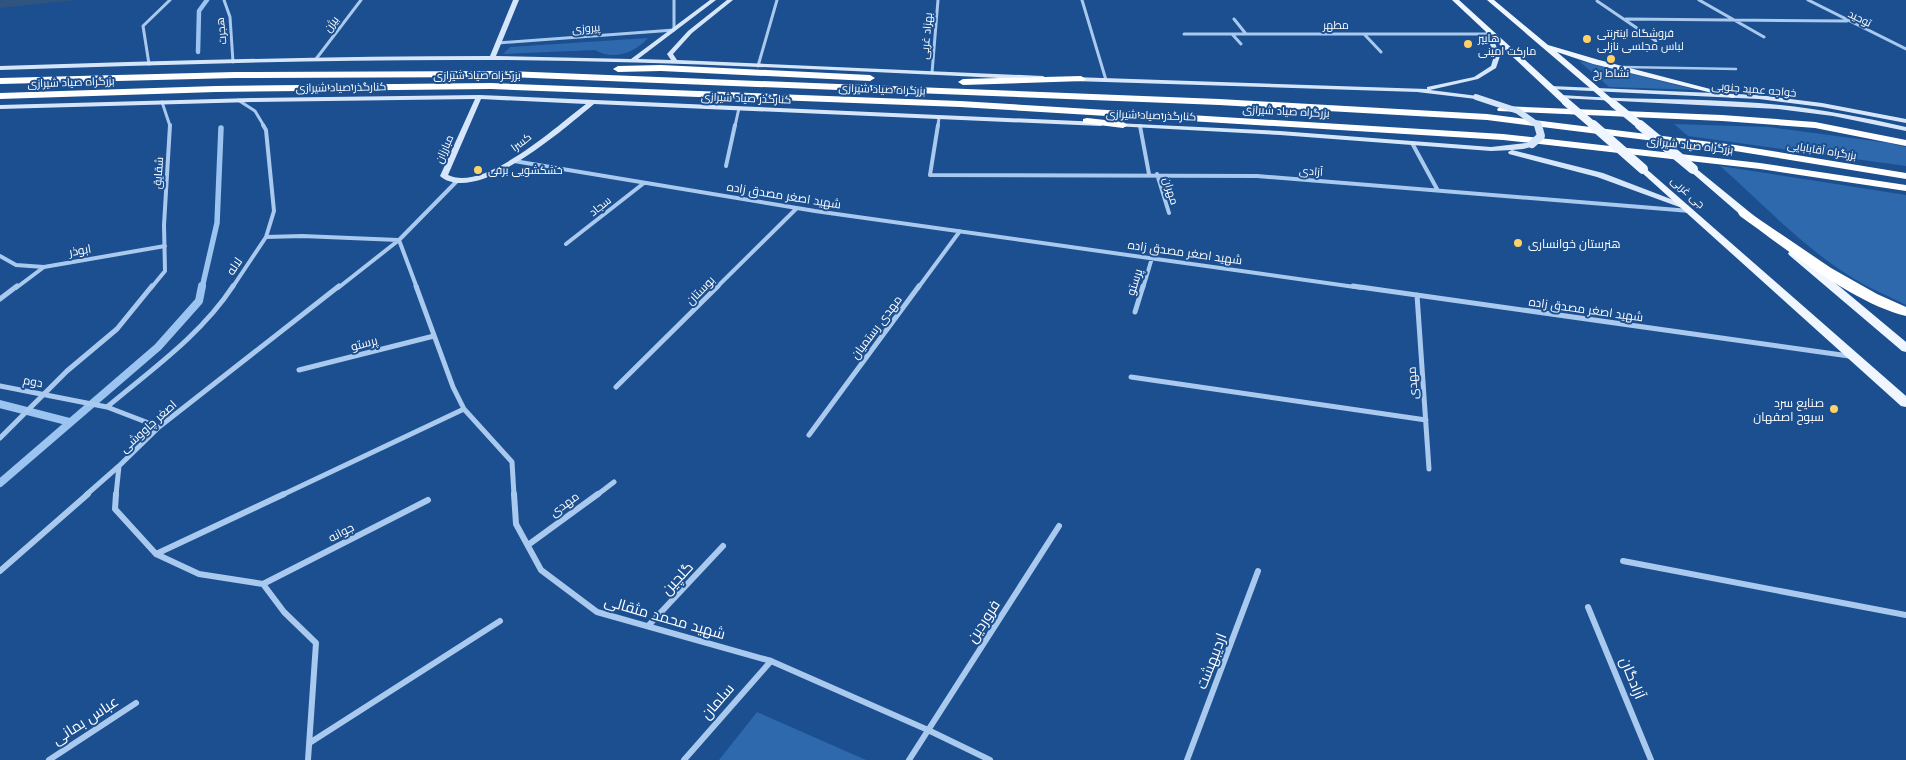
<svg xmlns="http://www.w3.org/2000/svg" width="1906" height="760" viewBox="0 0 1906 760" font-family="Poppins,Cairo,sans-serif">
<rect width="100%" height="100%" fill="#1b4f8f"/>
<path fill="#2e69ad" d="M648,38C634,53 614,61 595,50L503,54L510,47Z
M1579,61L1697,90L1609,87Z
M1674,124L1769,127L1889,143L1906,147V166L1688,136Z
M1720,166L1906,195V305C1887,295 1866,287 1848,275C1801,245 1762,203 1720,166Z
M757,712L866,760H719Z"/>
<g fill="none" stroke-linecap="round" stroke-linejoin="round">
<path stroke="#9cc4f0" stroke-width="4.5" d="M198,52L199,11L207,0"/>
<path stroke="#9cc4f0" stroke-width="5.5" d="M202,288L217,223L221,128"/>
<path stroke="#9cc4f0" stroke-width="8" d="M0,404L70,422
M0,483L158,347L199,301L202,286"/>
<path stroke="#a9c9ee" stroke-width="2.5" d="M1623,67L1736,69"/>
<path stroke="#a9c9ee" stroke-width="3" d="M224,0L230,17L233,62
M1082,0L1106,80
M1699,0L1764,37
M1808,0L1906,49
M1597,1L1656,41
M1234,19L1246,34
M1626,19L1847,21
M1184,34H1488
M1232,34L1241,44
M1364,34L1381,52
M498,43L674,30V0
M316,59L361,0
M149,64L143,26L170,0
M758,66L777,0
M932,73L938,0
M238,100L255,111L264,126
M162,102L170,126
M735,126L739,108
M938,126L939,117"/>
<path stroke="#a9c9ee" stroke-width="4" d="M938,125L930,175L1257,176L1690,211
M1140,126L1149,174
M1412,143L1437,189
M514,161L815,211L1362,288
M726,166L735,125
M1157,174L1169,213
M266,237L302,236L398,240
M399,240L417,288
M566,244L644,183
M0,256L16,265L44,267L165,246
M16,288L44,267
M151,288L165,271L164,225L170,125
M232,288L266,237L274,211L266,130L263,125
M338,288L399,240L457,181
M716,288L797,208
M918,288L960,231
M1143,288L1152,258"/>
<path stroke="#a9c9ee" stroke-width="5" d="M416,286L453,387L464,409L512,462L514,495
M1353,286L1849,356
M1417,295L1429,469
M0,299L17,286
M1135,312L1143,286
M299,370L434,336
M1131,377L1426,420
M0,386L107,407L159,427
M616,387L718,286
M107,407C151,370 201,335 233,286
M809,435L919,286
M0,438L67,371L117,329L152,286
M86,495L119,466
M116,495L119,466L159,427L339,286
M282,495L464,409
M597,495L614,482"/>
<path stroke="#a9c9ee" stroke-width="6" d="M116,494L115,509L156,554L199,574L263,584L284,612L316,643L308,760
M514,494L516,524L541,570L597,612L771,661L928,730L990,760
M528,545L598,494
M156,554L284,494
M1623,561L1906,615
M0,571L88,494
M263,584L428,500
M1588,607L1651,760
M648,626L723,546
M311,742L500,621
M49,760L136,703
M684,760L771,661
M909,760L1059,526
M1187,760L1258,571"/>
<path fill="#d6e6fa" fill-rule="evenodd" d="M513,0H519L496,56L631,59L710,0H716L638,59L671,60L667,54L688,31L727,0H733L692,33L673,54L677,60L1043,76L1046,78L1043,80C860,72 676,61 493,60C328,59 164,65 0,70V66C163,61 326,56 490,56Z
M1485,29L1490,30L1500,56L1496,68L1478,79L1430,90L1478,96L1479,97L1476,99L1417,92L1073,81L1070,79L1073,77L1427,89V87L1474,77L1491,66L1494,56Z
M1551,86L1759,95L1822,103L1906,119V123L1822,107L1759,99L1549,89V87Z
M479,95L1101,122L1104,124L1101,126L594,104C566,127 476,207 440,176L475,99L252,102L0,109V105L252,98ZM481,99L586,104C558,125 484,193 448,175Z
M1561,95C1627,100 1693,98 1759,103C1809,107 1858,116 1906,127V131L1833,116L1778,109L1559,98L1558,97Z
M1115,123L1280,131L1491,147L1535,142V146L1523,149L1512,150L1603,173L1689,206L1685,208H1682L1597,177L1509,154L1508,152L1512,150L1491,151L1280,135L1113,126L1112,125Z"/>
<path fill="#f0f6ff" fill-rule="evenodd" d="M1452,0H1459L1569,100V104H1563Z
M1487,0H1494L1548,45L1599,60L1737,96L1733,98L1593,64L1557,52L1618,104L1611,106Z
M1643,166L1906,396V407L1901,406L1640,171V167Z
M1693,166L1758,219V223H1750L1690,171V167Z
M1793,250L1797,251L1906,342V352L1902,351L1789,255L1788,253Z"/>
<path fill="#fff" fill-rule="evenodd" d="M661,65L870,75L875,78L870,81L661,71L618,72L613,69L618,66Z
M505,71L1219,99L1487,114L1735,145L1906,173V179L1735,151L1487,120L1219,105L505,77L235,78L0,84V78L235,72Z
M1081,76L1086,79L1084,81L963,85L958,82L963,79Z
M491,83L960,101L1503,134L1760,163L1906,185V191L1760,169L1503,140L960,107L491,89L216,92L0,99V93L216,86Z
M1502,106L1722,115L1815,122L1906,140V146L1815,128L1722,121L1498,111L1497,109Z
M1087,118L1123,122L1128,125L1123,128L1083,123V119Z
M1744,209L1831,268L1877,294L1906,307V316C1852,303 1785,248 1740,216L1738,213L1740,210Z"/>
<path stroke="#d6e6fa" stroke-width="6" d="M1476,97L1518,111L1539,126"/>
<path stroke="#d6e6fa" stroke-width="8" d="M1532,144L1541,136L1538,125"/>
<path stroke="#f0f6ff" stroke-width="8" d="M1566,102L1594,126
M1614,104L1641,126"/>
<path stroke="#f0f6ff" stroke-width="10" d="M1593,125L1643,169
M1640,125L1693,169"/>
</g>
<path fill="#305480" d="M0,0H75L0,8Z"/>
<g fill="#ffd166" stroke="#1b4f8f" stroke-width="2">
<circle cx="1587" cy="39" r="5"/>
<circle cx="1468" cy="44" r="5"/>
<circle cx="1611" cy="59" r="5"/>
<circle cx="478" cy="170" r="5"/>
<circle cx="1518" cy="243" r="5"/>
<circle cx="1834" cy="409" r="5"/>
</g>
<g text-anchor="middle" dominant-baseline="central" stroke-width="4" stroke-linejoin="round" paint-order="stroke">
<g font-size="11" fill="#fff" stroke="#1b4f8f">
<text transform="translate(1860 18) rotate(26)">توحید</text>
<text transform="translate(331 24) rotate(-53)">بیژن</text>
<text x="1336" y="25">مطهر</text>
<text transform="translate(586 28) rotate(-4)">پیروزی</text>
<text transform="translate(221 31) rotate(-96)">هجرت</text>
<text transform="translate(926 36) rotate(-85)">بهزاد غربی</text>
<text x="477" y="75">بزرگراه صیاد شیرازی</text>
<text transform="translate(71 82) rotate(-2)">بزرگراه صیاد شیرازی</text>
<text transform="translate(341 87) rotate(-1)">کنارگذر صیاد شیرازی</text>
<text transform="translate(882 89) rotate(2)">بزرگراه صیاد شیرازی</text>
<text transform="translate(1754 89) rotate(5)">خواجه عمید جنوبی</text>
<text transform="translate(746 98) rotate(2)">کنارگذر صیاد شیرازی</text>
<text transform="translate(1286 111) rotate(3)">بزرگراه صیاد شیرازی</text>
<text transform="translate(1151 115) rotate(2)">کنارگذر صیاد شیرازی</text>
<text transform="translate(521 142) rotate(-37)">کسرا</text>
<text transform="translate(1690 145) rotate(6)">بزرگراه صیاد شیرازی</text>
<text transform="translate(444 149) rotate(-66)">مبارزان</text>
<text transform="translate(1822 150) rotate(9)">بزرگراه آقابابایی</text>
<text transform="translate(1311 171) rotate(4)">آزادی</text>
<text transform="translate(158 173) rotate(-86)">شقایق</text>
<text transform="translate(1171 191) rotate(73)">مهران</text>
<text transform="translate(1688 192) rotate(42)">جی غربی</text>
<text transform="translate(600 206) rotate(-38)">سجاد</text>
</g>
<g font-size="11" fill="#fff" stroke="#1b4f8f" text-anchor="start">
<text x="1597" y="33">فروشگاه اینترنتی<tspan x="1597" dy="13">لباس مجلسی نازلی</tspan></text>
<text x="1478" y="38">هایپر<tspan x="1478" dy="13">مارکت امینی</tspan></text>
<text x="1611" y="73" text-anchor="middle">نشاط رخ</text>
<text x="488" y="170">خشکشویی برفی</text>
</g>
<g font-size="12" fill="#fff" stroke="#1b4f8f">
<text transform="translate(784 195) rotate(9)">شهید اصغر مصدق زاده</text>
<text transform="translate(80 250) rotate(-10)">ابوذر</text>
<text transform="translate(1185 252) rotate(8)">شهید اصغر مصدق زاده</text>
<text transform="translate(234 266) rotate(-56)">لاله</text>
<text transform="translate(1134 282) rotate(-72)">پرستو</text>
<text transform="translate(700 290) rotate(-45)">بوستان</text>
<text transform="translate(1586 309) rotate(8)">شهید اصغر مصدق زاده</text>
<text transform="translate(876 327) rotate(-53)">مهدی رستمیان</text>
<text transform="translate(364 343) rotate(-14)">پرستو</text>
<text transform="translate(33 381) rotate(10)">دوم</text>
<text transform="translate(1412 383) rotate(-94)">مهدی</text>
<text transform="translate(148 426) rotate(-42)">اصغر چاووشی</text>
<text transform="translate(564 504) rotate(-36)">مهدی</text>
<text transform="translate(341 532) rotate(-27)">جوانه</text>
</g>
<g font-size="12" fill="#fff" stroke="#1b4f8f" text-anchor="start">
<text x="1528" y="243">هنرستان خوانساری</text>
<text x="1824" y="402" text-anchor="end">صنایع سرد<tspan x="1824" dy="14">سبوح اصفهان</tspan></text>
</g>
<g font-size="15" fill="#fff" stroke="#1b4f8f">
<text transform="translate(677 578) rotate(-47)">گلچین</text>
<text transform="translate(665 617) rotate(16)">شهید محمد مثقالی</text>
<text transform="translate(983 621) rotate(-57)">فروردین</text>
<text transform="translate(1211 661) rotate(-69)">اردیبهشت</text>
<text transform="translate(1633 678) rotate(68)">آزادگان</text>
<text transform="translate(717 701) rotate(-49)">سلمان</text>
<text transform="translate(85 720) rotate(-33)">عباس بمانی</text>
</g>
</g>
</svg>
